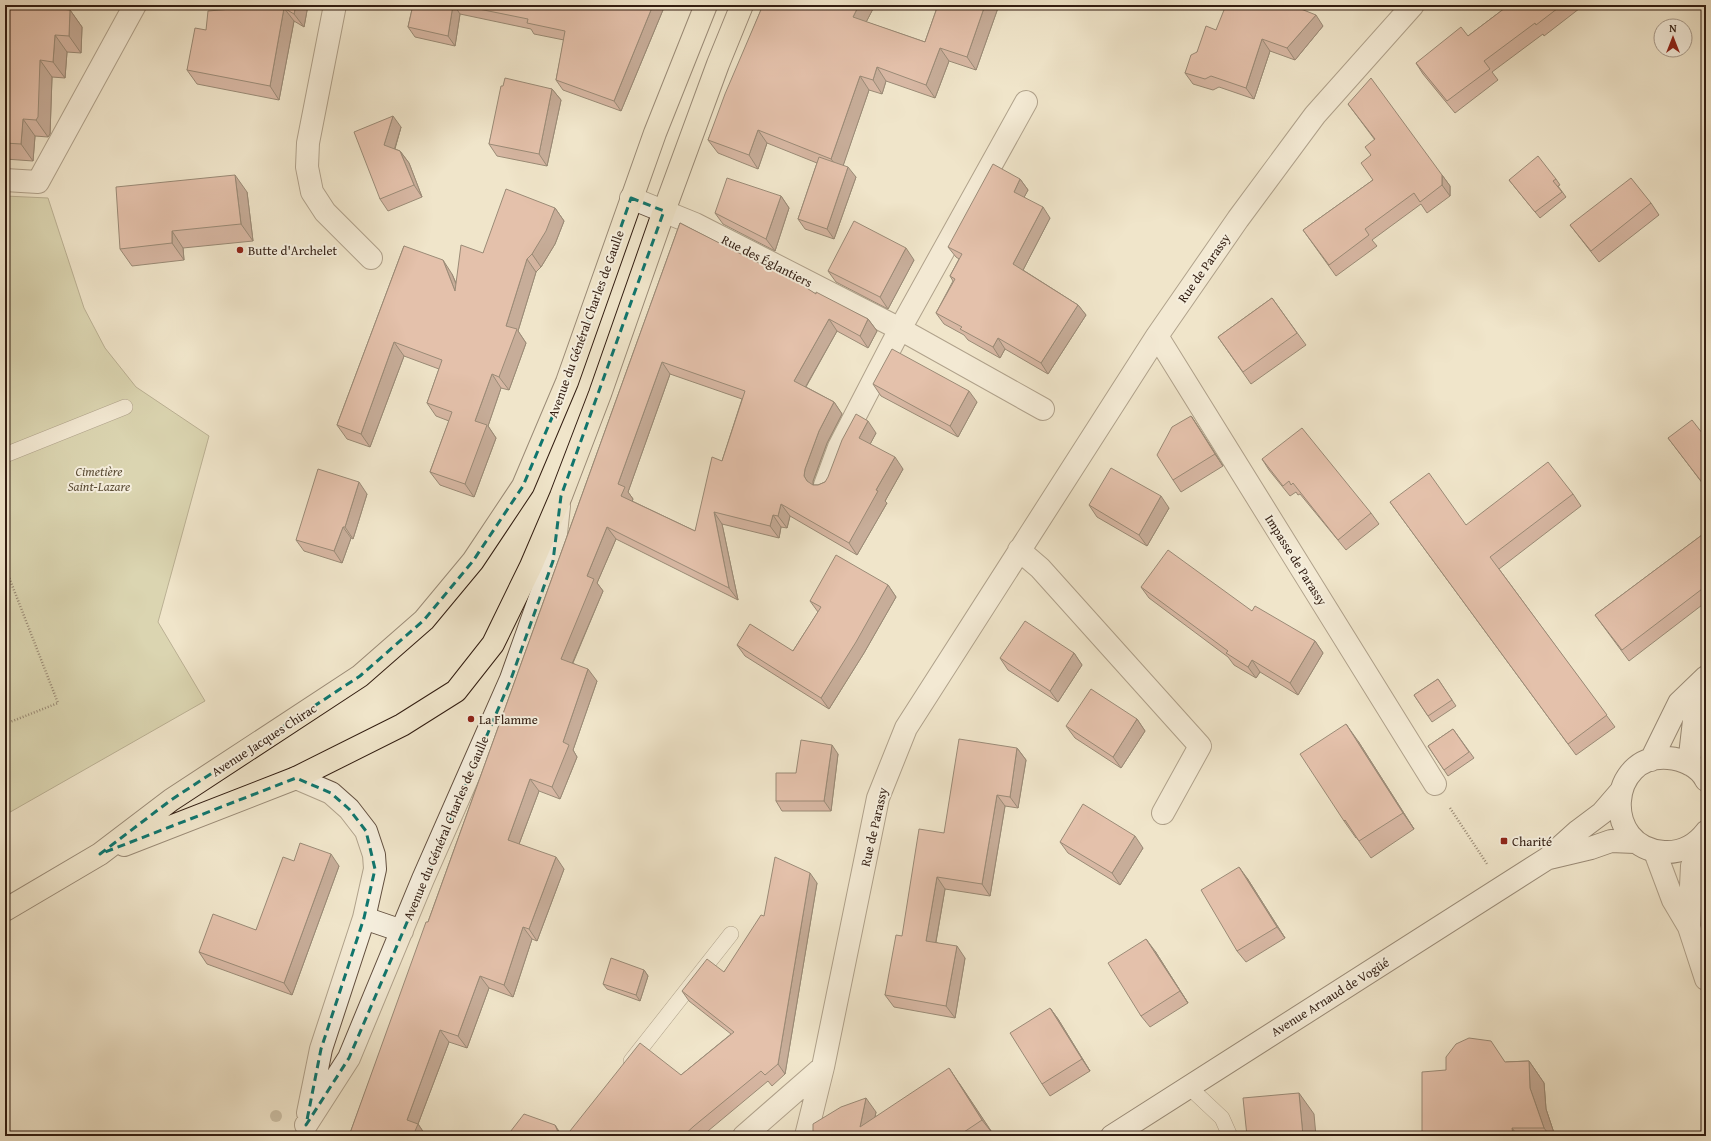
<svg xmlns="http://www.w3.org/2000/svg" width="1711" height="1141" viewBox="0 0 1711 1141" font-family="'Gentium Book Plus',serif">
<rect width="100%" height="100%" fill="#f0e5ca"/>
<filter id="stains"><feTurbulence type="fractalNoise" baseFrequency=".005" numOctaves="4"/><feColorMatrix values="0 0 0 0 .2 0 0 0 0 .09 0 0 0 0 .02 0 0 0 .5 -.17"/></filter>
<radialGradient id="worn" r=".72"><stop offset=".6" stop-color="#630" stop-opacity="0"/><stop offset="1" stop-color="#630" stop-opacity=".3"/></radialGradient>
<path fill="#c1c292" stroke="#7a7052" d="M5,196L48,198L84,308L105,348L136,387L209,436L158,622L205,701L5,815Z"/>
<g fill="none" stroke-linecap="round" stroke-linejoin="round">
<defs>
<path id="lane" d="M5,455L125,407
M631,1061L731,934
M1189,1087L1222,1118L1230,1136"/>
<path id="street" d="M335,5L308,143L307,167L312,192L325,212L371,258
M5,180L38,182L135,5
M631,198L695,224L900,329L1043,409
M1157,336L1435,784
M825,485L839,447L900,329L1026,102
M1019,550L1040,568L1200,746L1163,813
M296,778L331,793L349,809L366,831L374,855L375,869L364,918L321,1049L308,1113
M1655,852L1673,900L1689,927L1706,979
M364,918L402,931
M1689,927L1692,866L1702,838
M306,1125L349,1058L423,879L511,679L553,561L559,506
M744,1136L823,1067
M806,1136L823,1067L878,798L906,728L1157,336L1238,219L1315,115L1413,5"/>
<path id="secondary" d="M1651,760L1679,703L1706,677
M1689,764L1695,712L1706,684
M1706,780C1699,766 1682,759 1668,758C1608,753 1601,848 1664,852C1681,853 1696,845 1706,832
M1549,858L1591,848L1611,841L1635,842
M1112,1136L1548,858L1578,831L1602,813L1621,791"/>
<path id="primary" d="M124,845L296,778L402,725L456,691L493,644L531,566L561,496L600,394L664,211L718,64L742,5
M5,910L100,854L171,800L360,676L424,620L473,561L523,486L567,382L655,133L706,5"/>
</defs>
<use href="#lane" stroke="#624f3f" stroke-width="16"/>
<use href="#street" stroke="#624f3f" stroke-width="24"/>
<use href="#secondary" stroke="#321d11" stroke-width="24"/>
<use href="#primary" stroke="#321d11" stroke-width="24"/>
<path stroke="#321d11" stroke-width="2.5" stroke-dasharray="1 2" stroke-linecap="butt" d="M5,567L58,703L5,724
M1450,808L1487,864"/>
<use href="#lane" stroke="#f5eedd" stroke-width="15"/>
<use href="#street" stroke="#f5eedd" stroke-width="22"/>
<use href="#secondary" stroke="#f5eedd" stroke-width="22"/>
<use href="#primary" stroke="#f0e5ca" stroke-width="22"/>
</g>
<circle fill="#9f927a" cx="276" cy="1116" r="6"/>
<path fill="#b87f73" stroke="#321d11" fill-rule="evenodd" d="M5,5L70,10L82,27L81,53L67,52L65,78L52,77L50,134L48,137L35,136L33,161L5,159Z
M274,5H308L304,27L294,21L279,100L197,84L187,70L206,30L275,6Z
M413,5H665L621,111L563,90L556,80L564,40L534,34L531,29L460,14L455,46L415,37L408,27Z
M763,5H875L866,22L925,42L938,5H999L976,70L949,61L935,98L886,81L882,94L869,90L843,165L856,177L834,239L805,229L798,219L817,163L767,143L758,169L718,153L708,140Z
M1509,5H1584L1544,36L1543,34L1492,72L1498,80L1455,113L1423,74L1416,63L1468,36Z
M1323,26L1295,60L1270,51L1254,99L1219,87L1213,90L1193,84L1185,73L1197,52L1216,30Z
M503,86L552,89L561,100L547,166L497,156L489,144Z
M1348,104L1442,175L1450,186V196L1427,213L1421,204L1372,240L1377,246L1336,276L1303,230L1373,180L1371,156L1375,140Z
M401,127L395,149L400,151L409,163L422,197L388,211L380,199Z
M1020,179L1028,190L1024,197L1050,218L1023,270L1078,305L1086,315L1048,374L1005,349L1000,358L968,340L964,335L944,324L936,313L953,281L950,276L959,259L956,257L948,247Z
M1556,179L1560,185L1558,186L1566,197L1540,218L1509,180Z
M247,192L253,241L183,248L184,260L132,266L120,249Z
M781,196L789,208L775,251L723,224L715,213Z
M1651,203L1659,215L1599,262L1570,225Z
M555,208L564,221L555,244L541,267L536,272L518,331L526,343L509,390L501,388L488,426L496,438L474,497L440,485L430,472L449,421L436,416L427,403L439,369L404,356L370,447L347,439L337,425L404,246L452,274L456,283L483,253Z
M680,223L816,294L868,319L877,331L868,348L837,331L806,387L834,402L842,414L827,443L813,481V485H818L825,482L876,433L870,444L903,469L885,501L887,503L857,555L790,516L787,528L781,527L779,538L722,524L738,600L616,539L597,583L603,591L573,663L597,681L573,750L577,757L560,799L539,791L519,844L564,869L537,941L532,939L513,997L489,988L467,1048L449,1042L418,1124L426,1136H349L428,922ZM670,374L742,399L722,461L695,531L632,501L633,499L628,492Z
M914,260L888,309L836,282L828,271Z
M1272,298L1306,345L1251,384L1218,337Z
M873,384L977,402L958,437L881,396Z
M1191,416L1199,428L1223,466L1181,492L1173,480Z
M1668,438H1706V488L1675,447Z
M1262,459L1371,513L1379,524L1346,550L1300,494L1298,495L1296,492L1290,496L1269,470Z
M367,494L353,539L351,538L342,563L304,551L296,540Z
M1573,494L1581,506L1499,569L1615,727L1576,755L1390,502L1466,525Z
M1089,505L1169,508L1147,546L1097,517Z
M1706,532V602L1629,661L1595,615Z
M888,585L896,597L864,653L829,709L745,656L737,645L793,651L818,612L810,601Z
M1141,587L1252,611L1315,641L1323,653L1298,695L1260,672L1256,678L1234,665L1228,657L1149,598Z
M1074,653L1082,665L1058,702L1008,670L1000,658Z
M1438,679L1456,706L1432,722L1414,695Z
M1137,719L1145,731L1121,768L1075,738L1066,726Z
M1453,729L1474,758L1448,776L1428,746Z
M1358,741L1414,829L1371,858L1356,837V838L1344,821Z
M1017,748L1026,760L1018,808L1005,806L990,896L945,889L936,942L965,958L955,1018L894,1007L885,995L944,833Z
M838,754L831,811H782L776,801L796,773Z
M1060,842L1143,848L1120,885L1068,853Z
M294,861L339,866L292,995L207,964L199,952L256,930Z
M1247,878L1285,938L1246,962L1237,951Z
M817,883L785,1074L772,1086L768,1081L702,1136H507L567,1134L681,1075L731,1034L689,1001L682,991L724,972L764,916Z
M1155,951L1188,1003L1150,1027L1141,1016Z
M644,970L648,976L640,1001L607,989L603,984Z
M1050,1008L1058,1019L1090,1071L1050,1096L1042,1084Z
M1529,1061L1544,1083L1546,1109L1555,1136H1422V1135L1506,1062Z
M959,1083L993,1134L990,1136H813L876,1112L875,1117Z"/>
<path fill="#96685e" stroke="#321d11" d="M296,5H308L304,27L294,14Z
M453,5H454L460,14L455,46L448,36Z
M653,5H665L621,111L614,101Z
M859,5H875L862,30L853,17Z
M985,5H999L976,70L967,57Z
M284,8L294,21L279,100L270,86Z
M70,10L82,27L81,53L69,36Z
M1316,15L1323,26L1295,60L1287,48Z
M55,35L67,52L65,78L53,62Z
M1262,39L1270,51L1254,99L1246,88Z
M940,48L949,61L935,98L926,85Z
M40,60L52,77L50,134L48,137L36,120Z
M877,67L886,81L882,94L873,80Z
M860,76L869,90L841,172L831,159Z
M552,89L561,100L547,166L539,154Z
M393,116L401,127L392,157L384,145Z
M23,119L35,136L33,161L21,144Z
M758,130L767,143L758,169L749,155Z
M400,151L409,163L422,197L414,185Z
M848,167L856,177L834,239L827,229Z
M235,175L247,192L253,241L241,224Z
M1442,175L1450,186V196L1442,185Z
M1020,179L1028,190L1021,203L1014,192Z
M781,196L789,208L775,251L766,239Z
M1043,207L1050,218L1021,274L1013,264Z
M555,208L564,221L555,244L541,267L532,254Z
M172,231L183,248L184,260L172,243Z
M906,248L914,260L888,309L880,297Z
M527,259L536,272L518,331L526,343L509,390L499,377L506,326Z
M443,260L452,274L464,304L455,291Z
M1078,305L1086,315L1048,374L1041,363Z
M829,319L837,331L802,393L794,381Z
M868,319L877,331L868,348L860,336Z
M998,338L1005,349L1000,358L993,347Z
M394,342L404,356L370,447L361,434Z
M662,362L670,374L628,492L633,499L629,508L621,496L618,484Z
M492,374L501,388L488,426L496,438L474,497L465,484L475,421Z
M969,391L977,402L958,437L950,426Z
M834,402L842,414L827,443L813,481V488L807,481L804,476L805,469L819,431Z
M1191,416L1199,428L1223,466L1215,454Z
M868,421L876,433L867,450L859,438Z
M895,457L903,469L885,501L887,503L857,555L849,543L876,490Z
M359,482L367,494L353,539L345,527Z
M1161,496L1169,508L1147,546L1139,535Z
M781,504L790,516L787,528L778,516Z
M714,512L722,524L738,600L729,588Z
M773,515L781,527L779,538L770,526Z
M343,527L351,538L342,563L334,551Z
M607,527L616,539L597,583L603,591L569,671L561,659L587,576Z
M888,585L896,597L864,653L829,709L821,698Z
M1315,641L1323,653L1298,695L1290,683Z
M1074,653L1082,665L1058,702L1050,691Z
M1252,660L1260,672L1256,678L1248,667Z
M588,669L597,681L573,750L577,757L560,799L552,787L563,742Z
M1137,719L1145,731L1121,768L1113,757Z
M1346,724L1358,741L1414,829L1403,813Z
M832,745L838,754L831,811L824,801Z
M1017,748L1026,760L1018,808L1010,797Z
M530,779L539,791L516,852L508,840Z
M997,795L1005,806L990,896L982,884Z
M1135,836L1143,848L1120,885L1112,873Z
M331,854L339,866L292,995L284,983Z
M556,857L564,869L537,941L529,929Z
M1239,867L1247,878L1285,938L1277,927Z
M810,873L817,883L785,1074L778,1064Z
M937,877L945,889L934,952L926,941Z
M523,927L532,939L513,997L504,985Z
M1146,939L1155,951L1188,1003L1180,991Z
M957,946L965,958L955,1018L946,1006Z
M644,970L648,976L640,1001L636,995Z
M480,976L489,988L467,1048L458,1036Z
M1050,1008L1058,1019L1090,1071L1082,1059Z
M440,1030L449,1042L418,1124L426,1136H413L407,1120Z
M1529,1061L1544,1083L1546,1109L1555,1136H1550L1544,1128L1530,1088Z
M949,1068L993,1134L982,1120Z
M1299,1093L1314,1114L1316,1136H1303Z
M866,1098L876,1112L871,1136L860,1127Z
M555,1125L562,1136L558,1132Z
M1512,1128L1518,1136H1513Z"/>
<path fill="#d69486" stroke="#321d11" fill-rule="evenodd" d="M5,5H27L70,10L69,36L55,35L53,62L40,60L38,117L36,120L23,119L21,144L5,143Z
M279,5H296L294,14L284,8L270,86L187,70L195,28L206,30L208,11Z
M413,5H453L448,36L408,27Z
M459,5H653L614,101L556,80L565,31L527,23L528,19Z
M763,5H859L853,17L925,42L938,5H985L967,57L940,48L926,85L877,67L873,80L860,76L831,159L758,130L749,155L708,140L725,94Z
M1226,5H1291L1316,15L1287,48L1262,39L1246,88L1211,76L1205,79L1185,73L1191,55L1197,52L1206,26L1216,30Z
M1509,5H1562L1536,25L1535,23L1484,61L1490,69L1447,101L1416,63L1461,27L1468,36Z
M505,78L552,89L539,154L489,144L501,86H503Z
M1371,78L1442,175V185L1420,202L1414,193L1365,229L1369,235L1329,265L1303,230L1373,180L1361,163L1371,155L1365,147L1375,139L1348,104Z
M393,116L384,145L400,151L414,185L380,199L354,132Z
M1538,156L1556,179L1553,181L1562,192L1535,212L1509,180Z
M819,157L848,167L827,229L798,219Z
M993,164L1020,179L1014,192L1043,207L1013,264L1078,305L1041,363L998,338L993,347L960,329L962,327L936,313L955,279L950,276L962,254L948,247Z
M235,175L241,224L172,231V243L120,249L116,187Z
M727,178L781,196L766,239L715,213Z
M1631,178L1651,203L1591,251L1570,225Z
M506,189L555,208L546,231L532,254L527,259L506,326L517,329L499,377L492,374L475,421L487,425L465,484L430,472L452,412L427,403L442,360L394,342L361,434L337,425L404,246L443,260L455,291L461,245L483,253Z
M854,221L906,248L880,297L828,271Z
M680,223L802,285L816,294V292L868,319L860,336L829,319L794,381L834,402L819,431L805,469L804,476L807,481L813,485H818L825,482L828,477L842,440L856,414L868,421L859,438L895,457L876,490L878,491L849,543L781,504L778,516L773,515L770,526L714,512L729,588L607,527L587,576L594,579L561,659L588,669L563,742L569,745L552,787L530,779L508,840L556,857L529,929L523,927L504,985L480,976L458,1036L440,1030L407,1120L418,1124L413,1136H349L426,922H428ZM662,362L745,391L722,461L712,457L695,531L621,496L625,487L618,484Z
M1272,298L1297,333L1243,372L1218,337Z
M892,349L969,391L950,426L873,384Z
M1191,416L1215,454L1173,480L1157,455L1172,427Z
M1692,420L1706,438V478L1701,481L1668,438Z
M1302,428L1371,513L1338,540L1293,483L1291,485L1289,481L1283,486L1262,459Z
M1548,462L1573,494L1490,557L1607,715L1568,744L1390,502L1429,473L1466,525Z
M1111,468L1161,496L1139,535L1089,505Z
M318,469L359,482L345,527H343L334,551L296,540Z
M1706,532V587V586L1622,650L1595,615Z
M1168,550L1252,611L1255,606L1315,641L1290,683L1252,660L1248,667L1226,653L1228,651L1141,587Z
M836,555L888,585L856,642L821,698L737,645L750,624L793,651L821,607L810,601Z
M1025,621L1074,653L1050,691L1000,658Z
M1438,679L1452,700L1428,716L1414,695Z
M1091,689L1137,719L1113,757L1066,726Z
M1346,724L1403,813L1359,841L1345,820L1344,821L1300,754Z
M1453,729L1469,752L1444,770L1428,746Z
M959,739L1017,748L1010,797L997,795L982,884L937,877L926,941L957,946L946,1006L885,995L896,935L902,936L919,829L944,833Z
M801,740L832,745L824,801H776V773H796Z
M1083,804L1135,836L1112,873L1060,842Z
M300,843L331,854L284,983L199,952L213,914L256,930L283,857L294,861Z
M775,857L810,873L778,1064L765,1075L761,1071L694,1126L683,1136H507L524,1114L555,1125L558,1132L562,1134H567L570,1131L640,1043L681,1075L734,1032L682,991L707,959L724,972L761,915L764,916Z
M1239,867L1277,927L1237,951L1201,890Z
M1146,939L1180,991L1141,1016L1108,963Z
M611,958L644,970L636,995L603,984Z
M1050,1008L1082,1059L1042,1084L1010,1033Z
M1469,1038L1491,1041L1505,1062L1529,1061L1530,1088L1544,1128H1512L1513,1136H1425V1135H1422V1072L1446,1070V1057L1456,1044Z
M949,1068L982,1120L958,1136H813V1124L841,1107L866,1098L860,1127Z
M1299,1093L1303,1136H1247L1243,1098Z"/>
<path d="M0 0H1711V1141H0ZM631,198L664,211L561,496L553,561L511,679L349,1058L306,1125L321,1049L364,918L375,869L366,831L349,809L331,793L296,778L100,854L171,800L360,676L424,620L473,561L523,486L567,382Z" fill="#f0e5ca" fill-opacity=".55" fill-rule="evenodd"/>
<path fill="none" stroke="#0f766e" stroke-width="3" stroke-dasharray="8 5" stroke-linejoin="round" d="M631,198L664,211L561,496L553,561L511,679L349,1058L306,1125L321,1049L364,918L375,869L366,831L349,809L331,793L296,778L100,854L171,800L360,676L424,620L473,561L523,486L567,382Z"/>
<g fill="#8f2418" stroke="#f5eedd" stroke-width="1.5">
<circle cx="240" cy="250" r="4"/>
<circle cx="471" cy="719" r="4"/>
<rect x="1500" y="837" width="8" height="8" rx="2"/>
</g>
<g text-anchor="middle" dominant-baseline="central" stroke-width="4" stroke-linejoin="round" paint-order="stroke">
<g font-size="13" fill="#321d11" stroke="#f5eedd" text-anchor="start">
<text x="248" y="250">Butte d'Archelet</text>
<text x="479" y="719">La Flamme</text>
<text x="1512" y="841">Charité</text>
</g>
<g font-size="13" fill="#321d11" stroke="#f5eedd">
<text transform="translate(767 261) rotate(27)">Rue des Églantiers</text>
<text transform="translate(1204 268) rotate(-55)">Rue de Parassy</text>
<text transform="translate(586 324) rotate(-70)">Avenue du Général Charles de Gaulle</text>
<text transform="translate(1296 560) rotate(58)">Impasse de Parassy</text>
<text transform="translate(264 740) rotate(-33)">Avenue Jacques Chirac</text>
<text transform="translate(874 827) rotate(-77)">Rue de Parassy</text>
<text transform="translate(446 828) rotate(-67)">Avenue du Général Charles de Gaulle</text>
<text transform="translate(1330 997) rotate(-32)">Avenue Arnaud de Vogüé</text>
</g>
<g font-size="13" font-style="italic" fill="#5d4f38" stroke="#f5eedd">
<text x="99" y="471">Cimetière<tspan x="99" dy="15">Saint-Lazare</tspan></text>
</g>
</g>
<rect width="1711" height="1141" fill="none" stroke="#f0e5ca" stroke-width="20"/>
<rect x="6" y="6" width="1699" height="1129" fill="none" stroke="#321d11" stroke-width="2"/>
<rect x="10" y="10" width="1691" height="1121" fill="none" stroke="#321d11"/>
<g transform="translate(1673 38)"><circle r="19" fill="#f5eedd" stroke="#a79a8b"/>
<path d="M0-3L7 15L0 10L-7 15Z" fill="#8f2418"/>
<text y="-6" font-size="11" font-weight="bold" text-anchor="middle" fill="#321d11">N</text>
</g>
<rect width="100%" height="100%" filter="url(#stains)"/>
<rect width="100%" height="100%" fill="url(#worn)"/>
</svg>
